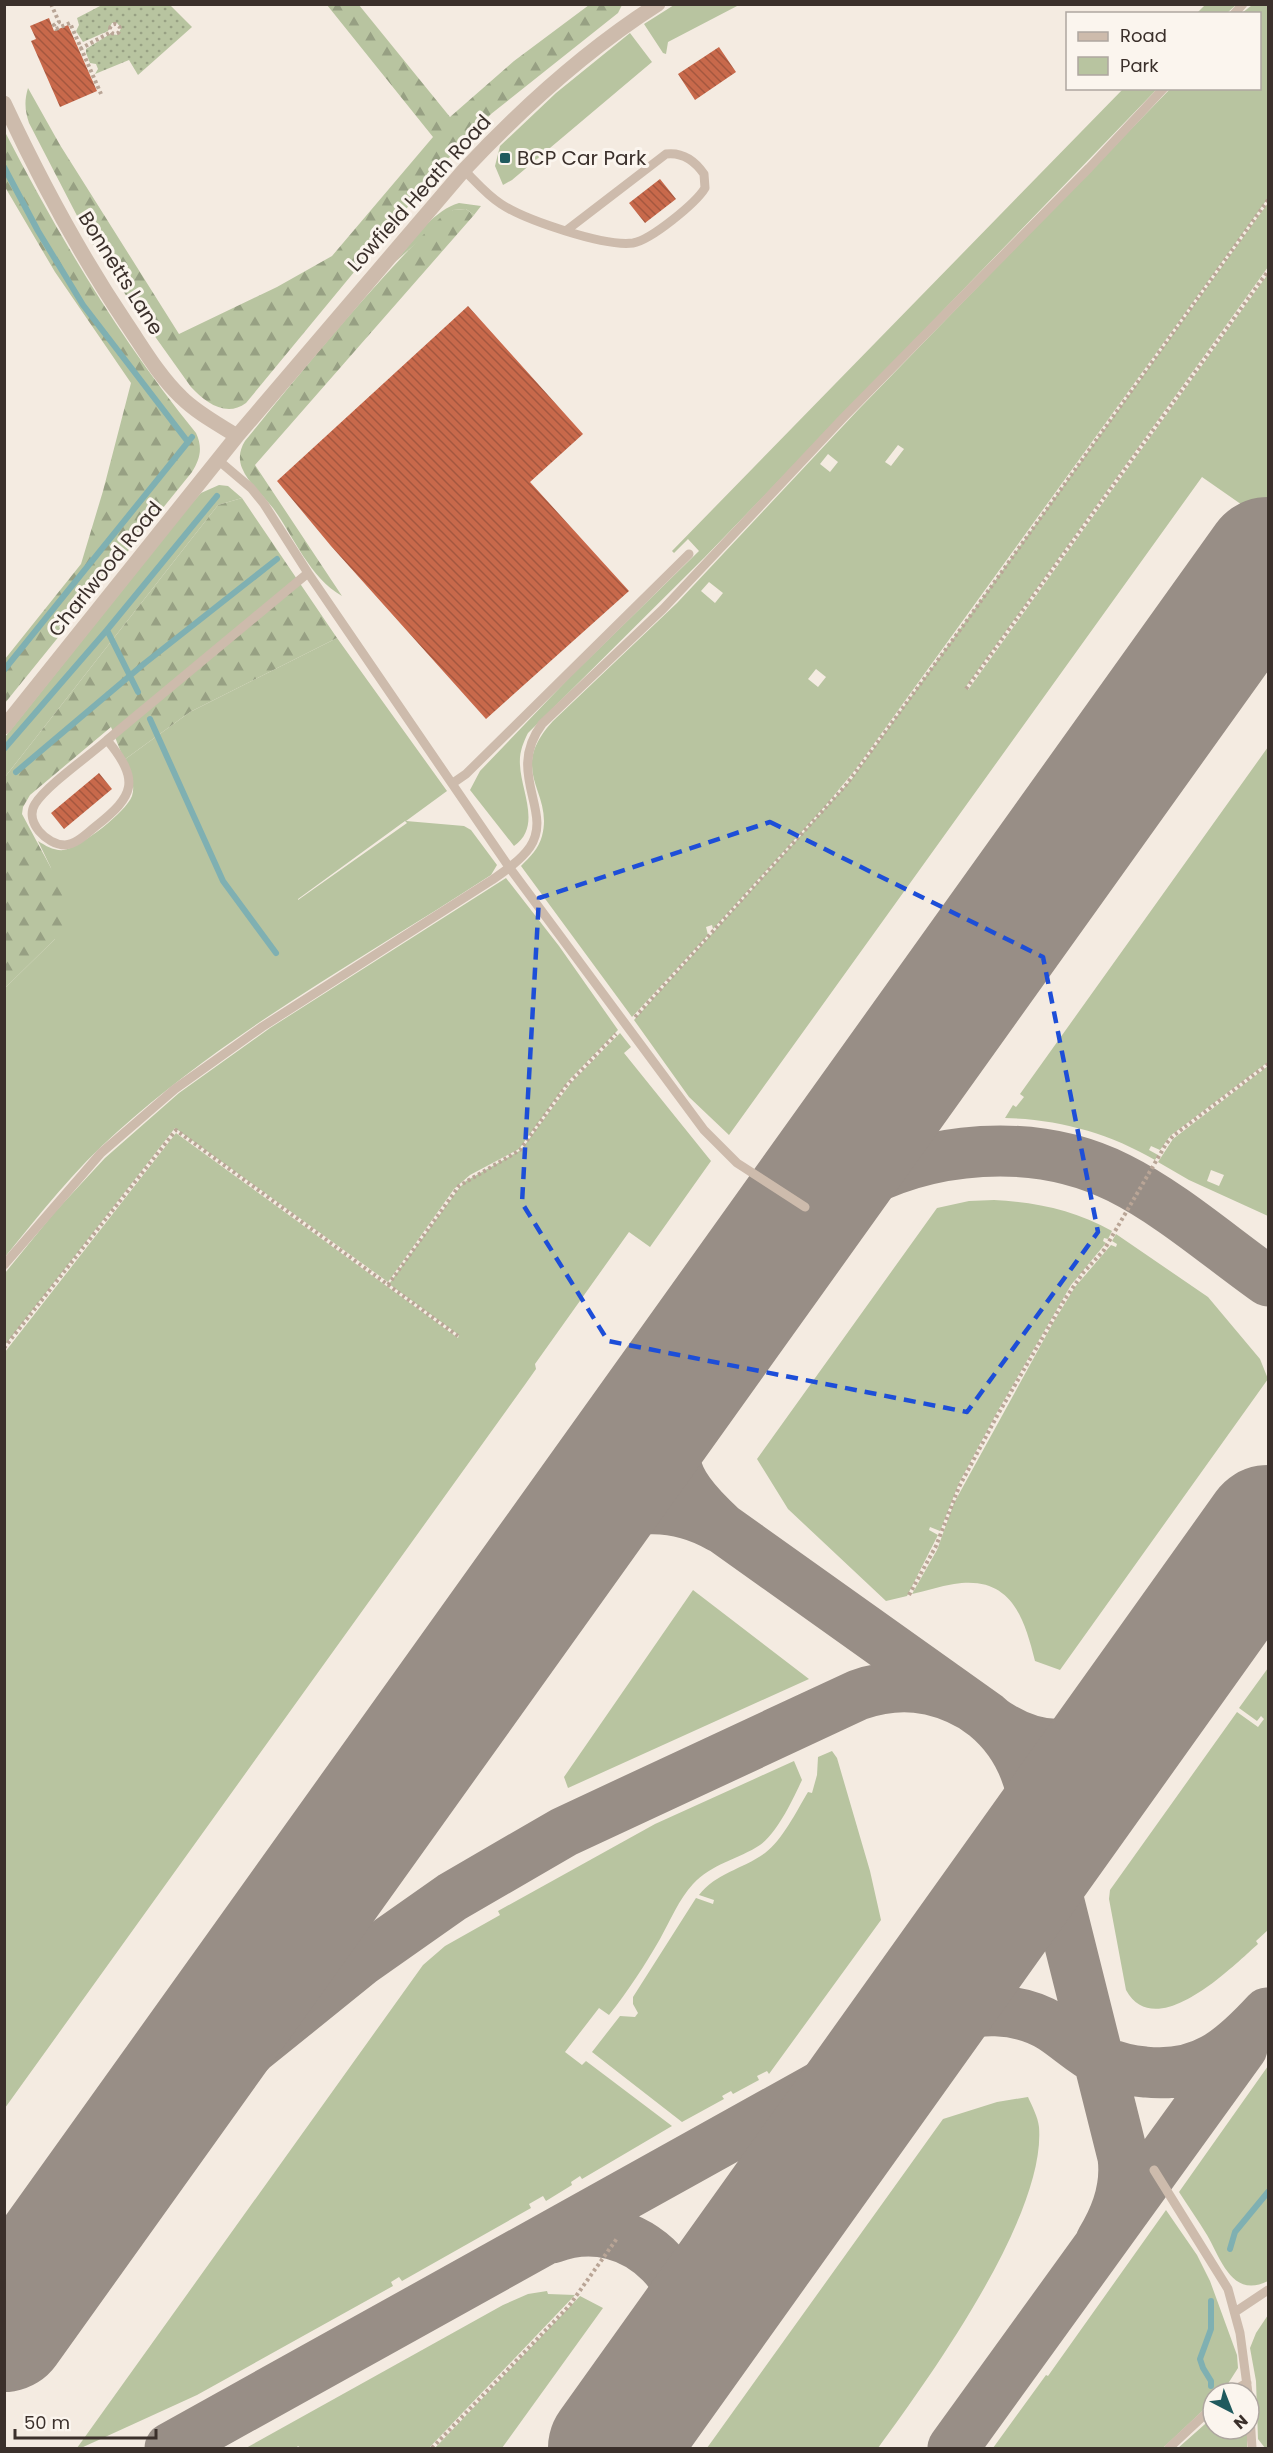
<svg xmlns="http://www.w3.org/2000/svg" width="1273" height="2453" viewBox="0 0 1273 2453" font-family="Poppins,sans-serif">
<defs>
<pattern id="forest-firs" width="22" height="20" patternUnits="userSpaceOnUse" patternTransform="scale(1.5)"><rect width="22" height="20" fill="#b8c4a0"/><path d="M5 1l3.5 6h-7zM16 11l3.5 6h-7z" fill="#97a083"/></pattern>
<pattern id="garden-dots" width="8" height="8" patternUnits="userSpaceOnUse" patternTransform="scale(1.5)"><rect width="8" height="8" fill="#b8c4a0"/><path d="M2 2h.1M6 6h.1" fill="none" stroke="#97a083" stroke-width="1.8" stroke-linecap="round"/></pattern>
<pattern id="building-back-hatch" width="6" height="6" patternUnits="userSpaceOnUse" patternTransform="scale(1.5)"><rect width="6" height="6" fill="#c8694b"/><path d="M-1 5l2 2M0 0l6 6M5-1l2 2" fill="none" stroke="#a4573f"/></pattern>
</defs>
<rect width="100%" height="100%" fill="#f4ebe1"/>
<path fill="#b8c4a0" fill-rule="evenodd" d="M674,5V4L739,5L668,42L666,54L663,53L644,24Z
M1205,5L1206,4L1236,5L1227,13H1197Z
M1252,5H1268V198L855,770L826,805L713,929L712,925L706,927L708,935L632,1017L521,866C530,857 539,848 542,836C554,791 506,772 553,721L677,603L858,410L1170,89L1260,88V14L1242,13ZM898,445L904,449L891,466L885,462ZM828,454L838,462L830,472L820,464ZM709,582L723,593L715,603L701,591ZM816,669L826,677L818,687L808,679Z
M630,33L652,62L512,180L503,185L495,166L500,146L556,93Z
M1123,89H1157L705,557L528,733C523,743 519,753 520,765C521,791 542,827 514,846L470,790L480,771L570,677L699,551L688,539L674,553L672,551Z
M459,203L481,206L474,215L466,209L453,210L395,262C413,241 432,211 459,203Z
M1268,203V267L965,688L968,690L1268,274V523L1202,477L729,1135L689,1097L634,1020L851,780Z
M219,485L228,486L242,498L218,505L5,777V737L191,504L201,493Z
M337,638L447,791L406,821L464,826L471,830L497,865L491,875C364,958 230,1030 117,1132C75,1169 40,1214 5,1257V988L55,939L51,868L38,841C46,846 54,851 64,850C81,847 126,812 132,796C136,783 129,772 124,760L190,712ZM405,821L407,823L298,900V899Z
M1268,747V1062L1170,1136L1160,1150L1151,1146L1149,1150L1158,1155L1155,1160C1109,1133 1058,1119 1005,1118L1013,1105L1016,1107L1024,1097L1020,1094Z
M506,878L559,946L618,1030L569,1080L519,1149L470,1175L454,1189L388,1282L175,1128L5,1345V1273L54,1213L105,1158L179,1093L270,1028Z
M620,1033L631,1047L624,1053L711,1161L650,1247L629,1232L535,1364L536,1369L524,1386L5,2108V1352L176,1133L458,1338L459,1335L389,1284L460,1187L466,1181L521,1150L571,1083Z
M1268,1066V1216L1189,1180L1158,1162L1173,1139ZM1211,1170L1224,1175L1219,1186L1207,1181Z
M994,1200C1036,1202 1075,1210 1112,1231L1108,1239L1104,1238L1103,1241L1106,1243L1071,1285L996,1414L959,1483L940,1531L930,1527L929,1530L938,1535L907,1596L886,1601L788,1509L757,1459L937,1208L969,1201Z
M1116,1234L1208,1297L1260,1359L1268,1379L1060,1670L1035,1661C1024,1617 1011,1575 954,1584C940,1586 926,1591 912,1594L937,1550L954,1503L1053,1323L1075,1287L1111,1245L1116,1247L1117,1244L1112,1241Z
M693,1590L809,1679L568,1788L564,1777Z
M1268,1668V1930L1256,1941L1258,1944C1232,1967 1156,2044 1126,1990L1109,1899L1110,1890L1237,1712L1258,1727L1264,1719L1261,1716L1257,1721L1239,1708Z
M832,1751L837,1758L870,1871L881,1920L769,2074L767,2071L757,2076L759,2080L733,2094L731,2091L722,2096L724,2099L682,2122L592,2052L620,2016L635,2017L638,2013L633,2004V1997L696,1898L713,1904L714,1900L699,1895C716,1873 743,1869 765,1853C783,1839 796,1812 808,1792L812,1793L817,1775L818,1757Z
M794,1761L802,1780C793,1799 778,1832 760,1845C739,1859 711,1864 693,1884C679,1899 670,1921 660,1939C645,1965 628,1991 609,2015L599,2008L565,2052L582,2065L586,2061L672,2126L582,2179L580,2176L571,2182L572,2185L546,2201L543,2196L529,2204L531,2208L402,2281L399,2277L391,2282L393,2286L197,2395L81,2448H77L423,1965L445,1946L500,1915L498,1911L655,1824Z
M1268,2066V2281C1232,2299 1221,2259 1207,2235C1198,2220 1188,2206 1179,2192Z
M1028,2097C1032,2106 1038,2117 1039,2127C1046,2216 930,2377 878,2448H707L943,2119L997,2102Z
M1166,2210L1197,2255L1210,2281L1237,2355L1238,2368L1222,2393H1213V2401L1163,2448H993L1046,2375L1048,2376Z
M547,2291L548,2294L575,2295L429,2448H301L298,2446L296,2448H246L503,2305L528,2294Z
M580,2296L603,2308L502,2448H435Z
M1268,2315V2448H1265L1258,2439L1256,2381L1250,2348L1256,2333Z
M1213,2417V2429H1247V2448H1178Z"/>
<path fill="url(#forest-firs)" d="M327,5H359L450,117L514,61L589,5H622L618,13L491,114L444,163L246,403C226,418 205,402 191,387L129,300L88,237L29,123C25,111 24,101 28,88L60,145L179,334L277,287L332,256L433,137Z
M5,132C60,238 120,340 196,433C203,448 200,459 192,472L5,703V659L81,564L103,491L131,383L55,272L5,187Z
M466,209L474,215L255,465L342,596C310,578 294,537 273,508C263,495 248,483 242,468C238,458 240,449 245,441C309,362 372,285 444,214L453,210Z
M242,498L337,638L190,712L124,760L111,727L30,795L23,807L22,814L51,868L64,899L69,919L55,939L5,988V777L218,505Z"/>
<path fill="url(#garden-dots)" d="M102,5H170L192,27L138,75L129,60L95,74L98,69L96,64L90,63L86,53V49L110,34L118,35L121,28L117,23H112L108,31L83,42L76,31L79,25L77,18Z"/>
<g fill="none" stroke-linecap="round" stroke-linejoin="round">
<path stroke="#7fb0b2" stroke-width="6" d="M4,167L38,231L83,305L188,442L192,437
M107,630L217,496
M4,670L188,442
M150,719L223,881L276,953
M4,749L107,630L138,692
M16,772L145,663L277,559
M1230,2249L1235,2232L1268,2192
M1211,2386V2381L1203,2368L1200,2359L1211,2329V2301"/>
<path stroke="#988e86" stroke-width="51" d="M1179,687L1230,626L1268,596
M774,1252C798,1231 820,1207 848,1191C927,1145 1035,1136 1119,1178C1171,1204 1220,1247 1268,1281
M684,1378C668,1452 662,1473 722,1528L986,1716C1009,1735 1024,1760 1031,1790L1123,2157C1127,2188 1117,2215 1101,2241
M557,1557C565,1549 572,1540 580,1534C623,1501 676,1502 721,1528
M989,1719C1044,1759 1093,1750 1142,1706
M552,2238C636,2206 714,2291 688,2374C678,2406 652,2427 629,2448
M48,2268L136,2165L206,2092L252,2049L361,1961L452,1897L564,1832L858,1695C898,1681 935,1685 972,1706
M170,2448L938,2021C974,2007 1018,2006 1052,2027C1069,2038 1083,2052 1101,2061C1115,2067 1131,2071 1145,2072C1201,2078 1231,2052 1267,2013
M953,2448L1242,2048"/>
<path stroke="#988e86" stroke-width="128" d="M4,2328L1268,561
M612,2448L1268,1529"/>
</g>
<path fill="url(#building-back-hatch)" d="M49,18L54,31L68,25L97,91L60,107L31,41L36,39L30,26Z
M719,47L736,72L695,100L678,74Z
M660,179L676,199L645,223L629,203Z
M468,306L583,434L530,482L629,591L486,719L331,546L277,481Z
M99,773L112,789L64,829L51,813Z"/>
<g fill="none" stroke-linecap="round" stroke-linejoin="round">
<path stroke="#b9a596" stroke-width="4" stroke-dasharray="3 3" stroke-linecap="butt" d="M51,4L59,22L54,25L56,29L70,23L101,94
M110 29a5 5 0 1 1 10 0a5 5 0 1 1-10 0Z
M80,49L111,32
M966,689L1268,271
M635,1017L846,785L968,619L1268,200
M388,1285L459,1186L520,1150L566,1086L616,1034
M4,1348L176,1130L458,1336
M909,1595L936,1546L959,1487L997,1416L1065,1299L1083,1273L1104,1250L1166,1144L1173,1136L1268,1064
M432,2448L569,2306L618,2237"/>
<path stroke="#cdbbac" stroke-width="9" d="M1234,14L1243,4
M464,170C476,182 487,195 501,204C525,220 605,247 633,243C651,240 696,203 705,188L704,174C695,161 682,152 666,154L567,230
M218,460L251,488L264,504L308,573L509,867L704,1130L737,1163L805,1207
M107,740C141,781 134,796 96,826C87,833 77,844 65,845C47,845 24,822 35,804C47,785 89,756 107,740Z
M107,740L308,573
M453,783L466,774L689,554
M4,1265L101,1153L175,1089L262,1027L492,880C505,871 521,860 530,847C554,811 505,774 542,724L663,609L843,418L1089,168L1164,88
M1154,2170L1228,2289L1240,2333L1248,2393
M1235,2312L1268,2290
M1229,2393L1247,2383
M1249,2400L1252,2448
M1169,2448L1213,2407"/>
<path stroke="#cdbbac" stroke-width="15" d="M4,103C40,180 79,253 126,323C143,348 159,376 181,397C197,413 218,424 237,436
M4,727L237,436L464,170C522,108 586,50 658,4"/>
</g>
<path fill="none" stroke="#1d4ed8" stroke-width="4.5" stroke-dasharray="12 8" stroke-linejoin="round" d="M770,822L1043,957L1098,1232L967,1412L608,1341L522,1203L539,898Z"/>
<rect fill="#1f5a5e" stroke="#fbf5ee" stroke-width="2" x="499" y="152" width="12" height="12" rx="3"/>
<g text-anchor="middle" dominant-baseline="central" stroke-width="6" stroke-linejoin="round" paint-order="stroke">
<g font-size="20" fill="#3b302b" stroke="#fbf5ee" text-anchor="start">
<text x="517" y="158">BCP Car Park</text>
</g>
<g font-size="20" fill="#3b302b" stroke="#fbf5ee">
<text transform="translate(419 193) rotate(-48)">Lowfield Heath Road</text>
<text transform="translate(121 273) rotate(58)">Bonnetts Lane</text>
<text transform="translate(105 569) rotate(-51)">Charlwood Road</text>
</g>
</g>
<rect width="1273" height="2453" fill="none" stroke="#3b302b" stroke-width="12"/>
<rect x="1066" y="12" width="195" height="78" fill="#fbf5ee" stroke="#aea6a0" stroke-width="1.5"/>
<rect x="1078" y="32" width="30" height="9" fill="#cdbbac" stroke="#aea6a0" stroke-width="1.5"/>
<text x="1120" y="42" font-size="18" fill="#3b302b">Road</text>
<rect x="1078" y="57" width="30" height="18" fill="#b8c4a0" stroke="#aea6a0" stroke-width="1.5"/>
<text x="1120" y="72" font-size="18" fill="#3b302b">Park</text>
<g transform="translate(1231 2411) rotate(138)"><circle r="28" fill="#fbf5ee" stroke="#aea6a0" stroke-width="1.5"/>
<path d="M0-4.5L10 22L0 15L-10 22Z" fill="#1f5a5e"/>
<text y="-9" font-size="16" font-weight="bold" text-anchor="middle" fill="#3b302b">N</text>
</g>
<path d="M15 2429v9h141v-9" fill="none" stroke="#3b302b" stroke-width="3"/>
<text x="24" y="2429" font-size="18" fill="#3b302b" stroke="#fbf5ee" stroke-width="4.5" paint-order="stroke">50 m</text>
</svg>
